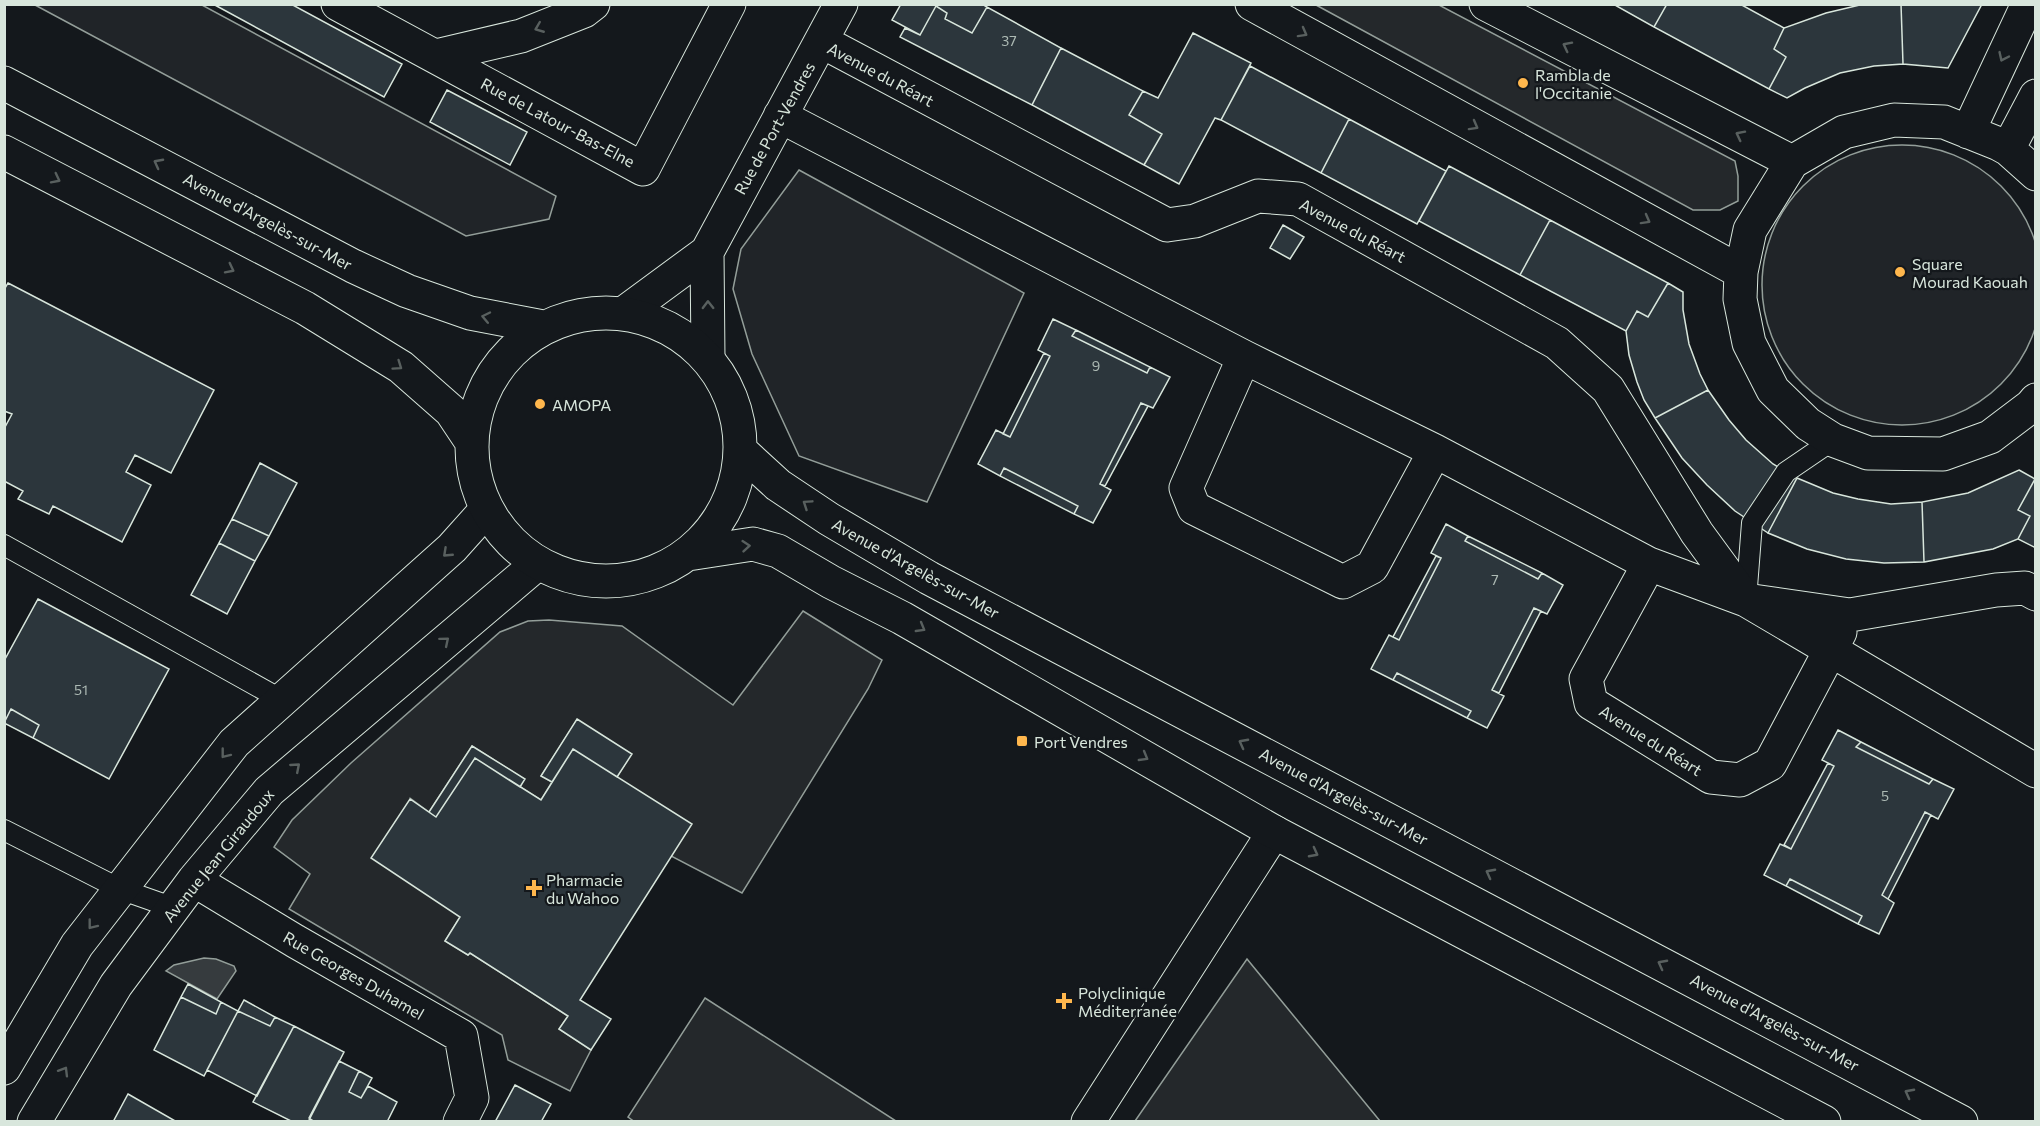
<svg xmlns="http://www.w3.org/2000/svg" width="2040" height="1126" viewBox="0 0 2040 1126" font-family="Commissioner,sans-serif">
<rect width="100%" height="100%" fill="#14181c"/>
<path fill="#202428" stroke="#939e99" stroke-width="1.5" d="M35,5H202L556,196L549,219L466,236Z
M1762 285a140 140 0 1 1 280 0a140 140 0 1 1-280 0Z
M799,170L1024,293L927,502L799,456L752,354L733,289L741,249Z"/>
<path fill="#24282b" stroke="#939e99" stroke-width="1.5" d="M1316,5H1439L1735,161L1738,176V201L1720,210H1693Z
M803,611L882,660L868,689L742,893L671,856L617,777L631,754L577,720L541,776L552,782L541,800L520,787L524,779L472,746L429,812L411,799L460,917L445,941L468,955L470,953L568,1016L559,1029L591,1050L570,1091L508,1060L502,1035L289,909L310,874L274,847L292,820L351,763L500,632L528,621L549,620L622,626L733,705Z
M1247,959L1380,1121H1135Z
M705,998L896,1121L635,1122L628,1117Z"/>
<path fill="#363b3e" stroke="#939e99" stroke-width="1.5" d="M204,958L216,959L234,966L236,971L217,999L166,971L174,965Z"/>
<path fill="#2c363c" stroke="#d8e6dc" stroke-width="1.5" d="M213,4H291L402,64L384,97Z
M901,4H982L987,7L972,33L945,19L947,13L936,6L920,35L892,20Z
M1613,4H1667L1654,27Z
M1667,4H1740L1784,28L1774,49L1786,57L1769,89L1654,27Z
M1864,4H1901L1903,64L1874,66L1840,73L1805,88L1787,98L1769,89L1786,57L1774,49L1784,28L1826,13Z
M1901,4H1982L1948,68L1903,64Z
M936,6L947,13L945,19L972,33L987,7L1061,48L1032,105L900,37L905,28L920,35Z
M1193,33L1251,63L1221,120L1215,118L1179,184L1144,165L1162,134L1129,115L1143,91L1158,98Z
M1061,48L1143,91L1129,115L1162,134L1144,165L1032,105Z
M1250,66L1349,119L1321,173L1221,120Z
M447,90L527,132L510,165L430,122Z
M1349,119L1446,171L1417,224L1321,173Z
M1449,166L1550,220L1520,275L1419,221Z
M1550,220L1668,283L1648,317L1637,311L1626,331L1520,275Z
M1283,225L1304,237L1290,259L1270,248Z
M8,283L214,390L171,473L135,455L126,472L151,485L122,542L53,506L49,514L18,499L23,491L4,481V429L12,414L4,411V290Z
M1668,283L1683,292V310L1689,344L1700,374L1708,390L1655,418L1644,400L1637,382L1629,355L1626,331L1637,311L1648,317Z
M1053,319L1076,330L1072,336L1147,373L1150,367L1170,377L1153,408L1141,403L1100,484L1111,490L1093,523L1074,514L1078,506L1004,468L1000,476L978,464L996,430L1010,437L1050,356L1038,350Z
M1076,330L1150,367L1147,373L1072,336Z
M1044,353L1050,356L1010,437L1003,434Z
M1708,390L1729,420L1746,440L1773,464L1797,478L1768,533L1735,511L1707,485L1682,458L1655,418Z
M1141,403L1148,406L1105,486L1100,484Z
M260,463L297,483L269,536L232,519Z
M1004,468L1078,506L1074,514L1000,476Z
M2019,470L2035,479L2018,510L2030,516L2018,539L1993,549L1924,562L1922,502L1968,493Z
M1797,478L1833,493L1858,499L1891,504L1922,502L1924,562L1884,563L1846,559L1807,549L1768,533Z
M2035,479H2036V548L2018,539L2030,516L2018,510Z
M232,519L269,536L255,561L219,543Z
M1446,524L1468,536L1465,541L1538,579L1542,573L1563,585L1547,614L1534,608L1492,690L1504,696L1487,728L1467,718L1471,711L1397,673L1393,680L1371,669L1389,635L1399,640L1441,558L1431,553Z
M1468,536L1542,573L1538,579L1465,541Z
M219,543L255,561L227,614L191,595Z
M1436,556L1441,558L1399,640L1393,637Z
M38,599L169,669L109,779L33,738L39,725L11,709L4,723V661Z
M1534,608L1541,611L1499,693L1492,690Z
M1397,673L1471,711L1467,718L1393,680Z
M11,709L39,725L33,738L4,723Z
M577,719L632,754L617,777L573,749L552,782L541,776Z
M1838,730L1861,742L1856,747L1929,784L1933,779L1954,789L1938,819L1925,812L1882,895L1894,903L1879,934L1858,924L1862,916L1790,879L1786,886L1764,875L1780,844L1791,849L1834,766L1822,760Z
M1861,742L1933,779L1929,784L1856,747Z
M472,746L525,779L520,787L475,758L436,817L429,812Z
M573,749L692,824L580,1000L611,1019L591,1050L559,1029L568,1016L470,953L468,955L445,941L460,917L371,858L410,799L436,817L475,758L541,800Z
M1828,763L1834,766L1791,849L1784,845Z
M1925,812L1931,815L1888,899L1882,895Z
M1790,879L1862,916L1858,924L1786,886Z
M188,984L221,1002L216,1014L181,997Z
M181,997L216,1014L221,1002L238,1011L204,1076L154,1050Z
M244,1000L275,1017L270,1026L238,1011Z
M238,1011L270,1026L275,1017L294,1026L257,1096L207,1070Z
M294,1026L344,1052L308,1122H293L253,1102Z
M339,1061L359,1071L349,1092L361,1098L368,1086L397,1102L387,1122H315L309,1118Z
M359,1071L372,1078L361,1098L349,1092Z
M515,1085L551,1104L541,1122H495Z
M128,1094L177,1122H113Z"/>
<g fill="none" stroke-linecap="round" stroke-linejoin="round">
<defs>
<path id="lane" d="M4,545L282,700
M1746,600L1752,523L1786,472L1833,440
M4,830L120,889L174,908"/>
<path id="street" d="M338,4L643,169L729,4
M1252,4L1741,272
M1486,4L1792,162
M821,41L1167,225L1195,221L1258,196L1298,199L1557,343L1608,389L1697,533L1746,600L1850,615L1996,590L2025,588L2036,594
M436,56L521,36L584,11L593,4
M780,116L1244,357L1435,451L1649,564L1746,600L2036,771
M1968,132L2028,4
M2008,149L2036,96
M2036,174L2008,149L1999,144L1944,122L1894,120L1844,132L1792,162L1750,230L1741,272L1740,299L1749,343L1773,390L1808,424L1833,440L1868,453L1943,454L1990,437L2031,406L2036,400
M707,252L708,358
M624,313L707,252L841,4
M1244,357L1186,488L1194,508L1343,582L1372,567L1435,451
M1649,564L1586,679L1591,703L1711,777L1740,780L1770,764L1840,632
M194,880L295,941L461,1036L472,1098L460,1122
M4,1068L77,945L234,743L452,548L486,510
M34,1122L116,985L194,880L269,791L537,564
M1088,1122L1274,832"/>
<path id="secondary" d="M4,83L353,266L407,291L470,313L543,327
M4,152L305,308L401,367L451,411L471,441
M472 447a134 134 0 1 1 268 0a134 134 0 1 1-268 0Z
M741,451L778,485L829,519L929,578L1961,1122
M688,554L753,544L778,551L831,582L902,618L1274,832L1824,1122"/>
</defs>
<use href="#lane" stroke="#d8e6dc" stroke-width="22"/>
<use href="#street" stroke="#d8e6dc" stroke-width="35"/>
<use href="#secondary" stroke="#d8e6dc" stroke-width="35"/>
<use href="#lane" stroke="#14181c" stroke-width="20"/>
<use href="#street" stroke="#14181c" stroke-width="33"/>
<use href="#secondary" stroke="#14181c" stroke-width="33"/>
</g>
<defs><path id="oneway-chevron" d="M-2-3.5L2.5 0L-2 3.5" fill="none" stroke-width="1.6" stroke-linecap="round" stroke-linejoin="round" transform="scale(1.5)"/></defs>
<g stroke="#59605f">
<use href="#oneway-chevron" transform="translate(539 28) rotate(158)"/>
<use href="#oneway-chevron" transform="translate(1303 33) rotate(29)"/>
<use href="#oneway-chevron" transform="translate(1567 46) rotate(-153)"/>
<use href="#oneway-chevron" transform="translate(2003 57) rotate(115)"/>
<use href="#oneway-chevron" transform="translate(1474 126) rotate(29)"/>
<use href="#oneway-chevron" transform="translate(1740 135) rotate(-153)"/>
<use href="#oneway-chevron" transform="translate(158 163) rotate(-152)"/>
<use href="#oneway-chevron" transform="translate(56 179) rotate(27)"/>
<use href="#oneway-chevron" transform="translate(1646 220) rotate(29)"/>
<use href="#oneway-chevron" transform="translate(230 269) rotate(27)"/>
<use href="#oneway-chevron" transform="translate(708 305) rotate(-91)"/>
<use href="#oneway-chevron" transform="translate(486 317) rotate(-168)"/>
<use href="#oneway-chevron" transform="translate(398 366) rotate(35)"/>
<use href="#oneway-chevron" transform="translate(807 504) rotate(-146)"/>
<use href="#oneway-chevron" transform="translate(746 546) rotate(-5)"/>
<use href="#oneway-chevron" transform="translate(447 553) rotate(137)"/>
<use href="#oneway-chevron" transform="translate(921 628) rotate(30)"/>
<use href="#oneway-chevron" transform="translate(445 641) rotate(-40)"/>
<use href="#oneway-chevron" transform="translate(1243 743) rotate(-152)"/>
<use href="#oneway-chevron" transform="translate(225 754) rotate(128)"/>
<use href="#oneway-chevron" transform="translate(1144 757) rotate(30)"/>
<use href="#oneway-chevron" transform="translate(296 767) rotate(-41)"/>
<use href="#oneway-chevron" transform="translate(1314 853) rotate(28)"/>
<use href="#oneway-chevron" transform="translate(1490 873) rotate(-152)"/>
<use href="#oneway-chevron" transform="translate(92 925) rotate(128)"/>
<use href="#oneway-chevron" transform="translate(1662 964) rotate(-152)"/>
<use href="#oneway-chevron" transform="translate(64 1071) rotate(-59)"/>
<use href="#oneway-chevron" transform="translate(1909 1093) rotate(-152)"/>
</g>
<g fill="#ffb74d" stroke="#14181c" stroke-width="2">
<circle cx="1523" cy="83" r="6"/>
<circle cx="1900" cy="272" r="6"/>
<circle cx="540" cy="404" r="6"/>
<rect x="1016" y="735" width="12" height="12" rx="3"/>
<path d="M531 879h6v6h6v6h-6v6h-6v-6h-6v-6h6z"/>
<path d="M1061 992h6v6h6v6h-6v6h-6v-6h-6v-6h6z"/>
</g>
<g text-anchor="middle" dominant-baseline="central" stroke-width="4.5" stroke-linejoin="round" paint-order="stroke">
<g font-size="14" fill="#adbab4">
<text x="1009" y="40">37</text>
<text x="1096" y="365">9</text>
<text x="1495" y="579">7</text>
<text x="81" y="689">51</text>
<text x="1885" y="795">5</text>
</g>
<g font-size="16" fill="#d8e6dc" stroke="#14181c">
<text transform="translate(881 74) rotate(28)">Avenue du Réart</text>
<text transform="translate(558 122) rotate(28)">Rue de Latour-Bas-Elne</text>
<text transform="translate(774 128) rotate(-61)">Rue de Port-Vendres</text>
<text transform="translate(268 221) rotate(28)">Avenue d'Argelès-sur-Mer</text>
<text transform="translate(1353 230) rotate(28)">Avenue du Réart</text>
<text transform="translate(916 568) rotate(29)">Avenue d'Argelès-sur-Mer</text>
<text transform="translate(1651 740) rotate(32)">Avenue du Réart</text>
<text transform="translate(1344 796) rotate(28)">Avenue d'Argelès-sur-Mer</text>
<text transform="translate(218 855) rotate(-51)">Avenue Jean Giraudoux</text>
<text transform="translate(354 975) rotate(30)">Rue Georges Duhamel</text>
<text transform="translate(1775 1022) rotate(28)">Avenue d'Argelès-sur-Mer</text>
</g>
<g font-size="16" fill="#d8e6dc" stroke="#14181c" text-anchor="start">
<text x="1535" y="74">Rambla de<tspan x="1535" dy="18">l'Occitanie</tspan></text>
<text x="1912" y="263">Square<tspan x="1912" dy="18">Mourad Kaouah</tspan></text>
<text x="552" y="404">AMOPA</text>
<text x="1034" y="741">Port Vendres</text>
<text x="546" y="879">Pharmacie<tspan x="546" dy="18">du Wahoo</tspan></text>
<text x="1078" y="992">Polyclinique<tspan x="1078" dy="18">Méditerranée</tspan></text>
</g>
</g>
<rect width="2040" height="1126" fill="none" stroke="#d8e6dc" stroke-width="12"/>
</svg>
